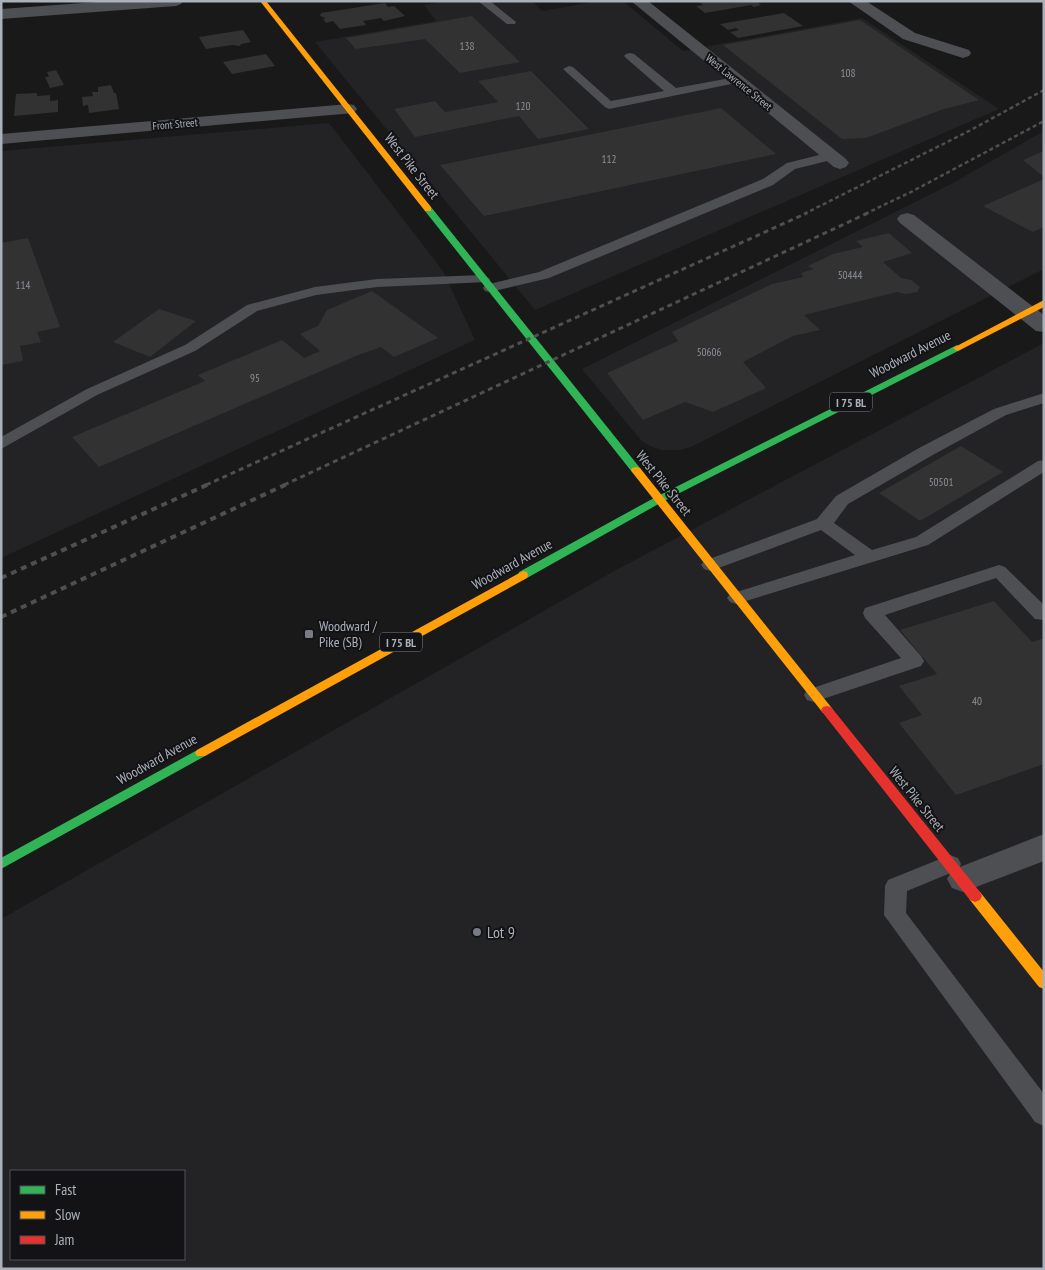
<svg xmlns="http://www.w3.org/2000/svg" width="1045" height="1270" viewBox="0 0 1045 1270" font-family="'PT Sans Narrow',sans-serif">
<rect width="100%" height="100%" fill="#191919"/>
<path fill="#232325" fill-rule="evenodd" d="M445,1H532L542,11L599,1H623L683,51L862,18L999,109L535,310L315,42L436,21L424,5Z
M329,123L443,271L475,340L1,558V151Z
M1044,131V269L691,447L680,450H661L650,446L641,440L582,369L953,183Z
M1044,343V1269H1V919L616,570ZM11,1171H184V1259H11Z"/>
<path fill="#323233" d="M698,1H756L761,5L754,7L751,5L705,13L696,6L703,5Z
M385,3L388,7L394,6L405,16L384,21L381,18L363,21L366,25L340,29L333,21L326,23L323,19L326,18L320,16L321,13Z
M784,13L803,26L738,38L730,32L739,30L736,28L728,30L720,24Z
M472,16L520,62L460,73L425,39L356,49L346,38Z
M860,20L979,100L941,110L866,138L842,139L723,45Z
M243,30L251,42L241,44L240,46L232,45L206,49L199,37Z
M266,54L275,66L232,74L223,62Z
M56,70L64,85L50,88L45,77H49L47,72Z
M531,71L589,129L538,139L519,116L415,137L394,109L435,101L445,112L498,102L478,81Z
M111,85L114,93H116L119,109L89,113L88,105L83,106L82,97L93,96L92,92H98V87Z
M37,93V96L50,95V101L58,100V112L14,116L16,94Z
M721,108L776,154L484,216L440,165Z
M1044,151V177L1023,160Z
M1044,179V227L1033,232L983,206Z
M889,233L912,253L883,262L901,278L911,280L920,287L917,292L906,294L897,292L804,315L820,330L793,336L743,362L766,388L713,412L685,402L643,420L607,373L678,341L672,332L772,284L803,277L801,273L814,269L808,266L833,254L863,247L856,241Z
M28,238L60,327L37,332L41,342L20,346L23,361L1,365V243Z
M372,291L438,338L394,357L381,347L358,355L99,467L72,437L205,381L198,375L282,340L304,358L320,351L300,334L318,326L327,310Z
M159,309L196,321L150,357L113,342Z
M961,446L1003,472L920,521L879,493Z
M994,601L1032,642L1044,638V764L956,795L899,723L922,715L899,686L937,674L900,630Z"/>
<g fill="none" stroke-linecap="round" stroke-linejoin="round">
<path fill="#4d4f52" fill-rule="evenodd" d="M478,1H490L516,22L515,24H507Z
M630,53L634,54L676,88L736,77L742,80L736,83L609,109L605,107L563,69L569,66L573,67L611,101L664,91L626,58L624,56L626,54Z
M831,152L837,156L835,159L795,169L773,185L549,278L490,292L485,291L483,288L485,285L539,272L763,179L787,163Z
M483,275L490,279L488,282L377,287L316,295L257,311L195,351L97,395L1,449V437L87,389L185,345L247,305L315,287L377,279Z
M1044,393V403L1006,415L931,456L848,504L834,523L872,550L916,537L1038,461L1044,460V472L928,545L736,604L730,602L727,598L730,594L855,555L821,530L716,569L710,571L704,569L701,565L704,561L817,519L836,496L919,448L994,409Z
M999,565L1005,567L1044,605V620L1035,619L996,578L885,615L921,656L924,661L921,666L814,702L807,700L804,695L807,690L901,658L865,618L863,613L865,608Z
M950,855L958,858L961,864L958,870L907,891L906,913L1044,1094V1126L1035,1122L884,915L885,886L888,880Z"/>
<path fill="#4d4f52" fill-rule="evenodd" d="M111,1H183L181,4L176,6L1,19V9Z
M631,1H648L846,159L849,163L846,167L840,169L834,167Z
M848,1H866L915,33L969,50L971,53L969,56L963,58L903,39Z
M348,104L354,105L357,109L354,113L1,144V134Z
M907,213L914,215L1044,315V332L1036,331L900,223L897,219L900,215Z
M1044,834V861L963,892L952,888L947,879L952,870Z"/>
<path fill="#30b455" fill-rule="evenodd" d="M425,207H431L640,468L641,470L640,472H632L425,211Z
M957,345L961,348L960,350L662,502L527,578H519L518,575L519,572L654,498Z
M201,748L205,750L207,753L205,756L1,869V858Z"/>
<path fill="#ff9f0a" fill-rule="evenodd" d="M260,1H266L431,207V211H425Z
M1044,300V307L960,350L957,351L953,348Z
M636,467L640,468L831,707L833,710L831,713H823L632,472L631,470L632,468Z
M523,571L527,572L528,575L527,578L205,756H197L195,753L197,750Z
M975,890L980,892L1044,972V989L1039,987L970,900L968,896L970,892Z"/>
<path fill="#e5322d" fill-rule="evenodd" d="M827,706L831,707L980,892L982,896L980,900L975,902L970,900L823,713L821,710L823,707Z"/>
<path stroke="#4e4f51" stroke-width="2.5" stroke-dasharray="4 3" stroke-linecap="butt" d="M804,214L969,131L1044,90
M865,214L911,192L1044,121"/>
<path stroke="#4e4f51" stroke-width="3" stroke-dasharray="5 4" stroke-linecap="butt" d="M206,485L807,213
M284,485L868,213"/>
<path stroke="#4e4f51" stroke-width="4" stroke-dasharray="6 5" stroke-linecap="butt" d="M1,578L209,484
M1,617L287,484"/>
</g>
<g fill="#787c82" stroke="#131316" stroke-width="2">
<rect x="304" y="629" width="10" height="10" rx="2.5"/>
<circle cx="477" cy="932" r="5"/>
</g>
<g text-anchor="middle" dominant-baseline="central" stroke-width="4" stroke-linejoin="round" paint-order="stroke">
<g font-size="11" fill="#8d9198">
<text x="467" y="46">138</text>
<text x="848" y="73">108</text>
<text x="523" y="106">120</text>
<text x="609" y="159">112</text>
<text x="850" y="275">50444</text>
<text x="23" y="285">114</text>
<text x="709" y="352">50606</text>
<text x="255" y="378">95</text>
<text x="941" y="482">50501</text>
<text x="977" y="701">40</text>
</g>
<g font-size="11" fill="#abb1ba" stroke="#131316">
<text transform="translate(739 82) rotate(39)">West Lawrence Street</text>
<text transform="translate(175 124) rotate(-5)">Front Street</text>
</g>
<g fill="#131316" stroke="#7d8289" stroke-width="1">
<rect x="830" y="392.5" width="42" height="19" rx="4"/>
<rect x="380" y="632.5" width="42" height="19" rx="4"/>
</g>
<g font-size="12" font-weight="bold" fill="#abb1ba">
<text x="851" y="402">I 75 BL</text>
<text x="401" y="642">I 75 BL</text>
</g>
<g font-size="14" fill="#abb1ba" stroke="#131316">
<text transform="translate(412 166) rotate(52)">West Pike Street</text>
<text transform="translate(910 354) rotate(-27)">Woodward Avenue</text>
<text transform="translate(664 483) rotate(51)">West Pike Street</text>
<text transform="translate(512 564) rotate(-29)">Woodward Avenue</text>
<text transform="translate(157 759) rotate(-29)">Woodward Avenue</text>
<text transform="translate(917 799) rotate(51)">West Pike Street</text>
</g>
<g font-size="14" fill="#abb1ba" stroke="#131316" text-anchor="start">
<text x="319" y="626">Woodward /<tspan x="319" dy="16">Pike (SB)</tspan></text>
</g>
<g font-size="16" fill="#abb1ba" stroke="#131316" text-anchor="start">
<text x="487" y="932">Lot 9</text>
</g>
</g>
<rect width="1045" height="1270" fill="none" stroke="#abb1ba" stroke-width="5"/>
<rect x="10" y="1170" width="175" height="90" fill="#131316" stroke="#505258"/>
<rect x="20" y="1186" width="25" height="8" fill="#30b455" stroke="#505258"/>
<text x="55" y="1195" font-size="15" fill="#abb1ba">Fast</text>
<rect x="20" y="1211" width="25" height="8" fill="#ff9f0a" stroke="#505258"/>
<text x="55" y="1220" font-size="15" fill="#abb1ba">Slow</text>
<rect x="20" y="1236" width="25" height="8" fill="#e5322d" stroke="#505258"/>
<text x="55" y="1245" font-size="15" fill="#abb1ba">Jam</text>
</svg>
